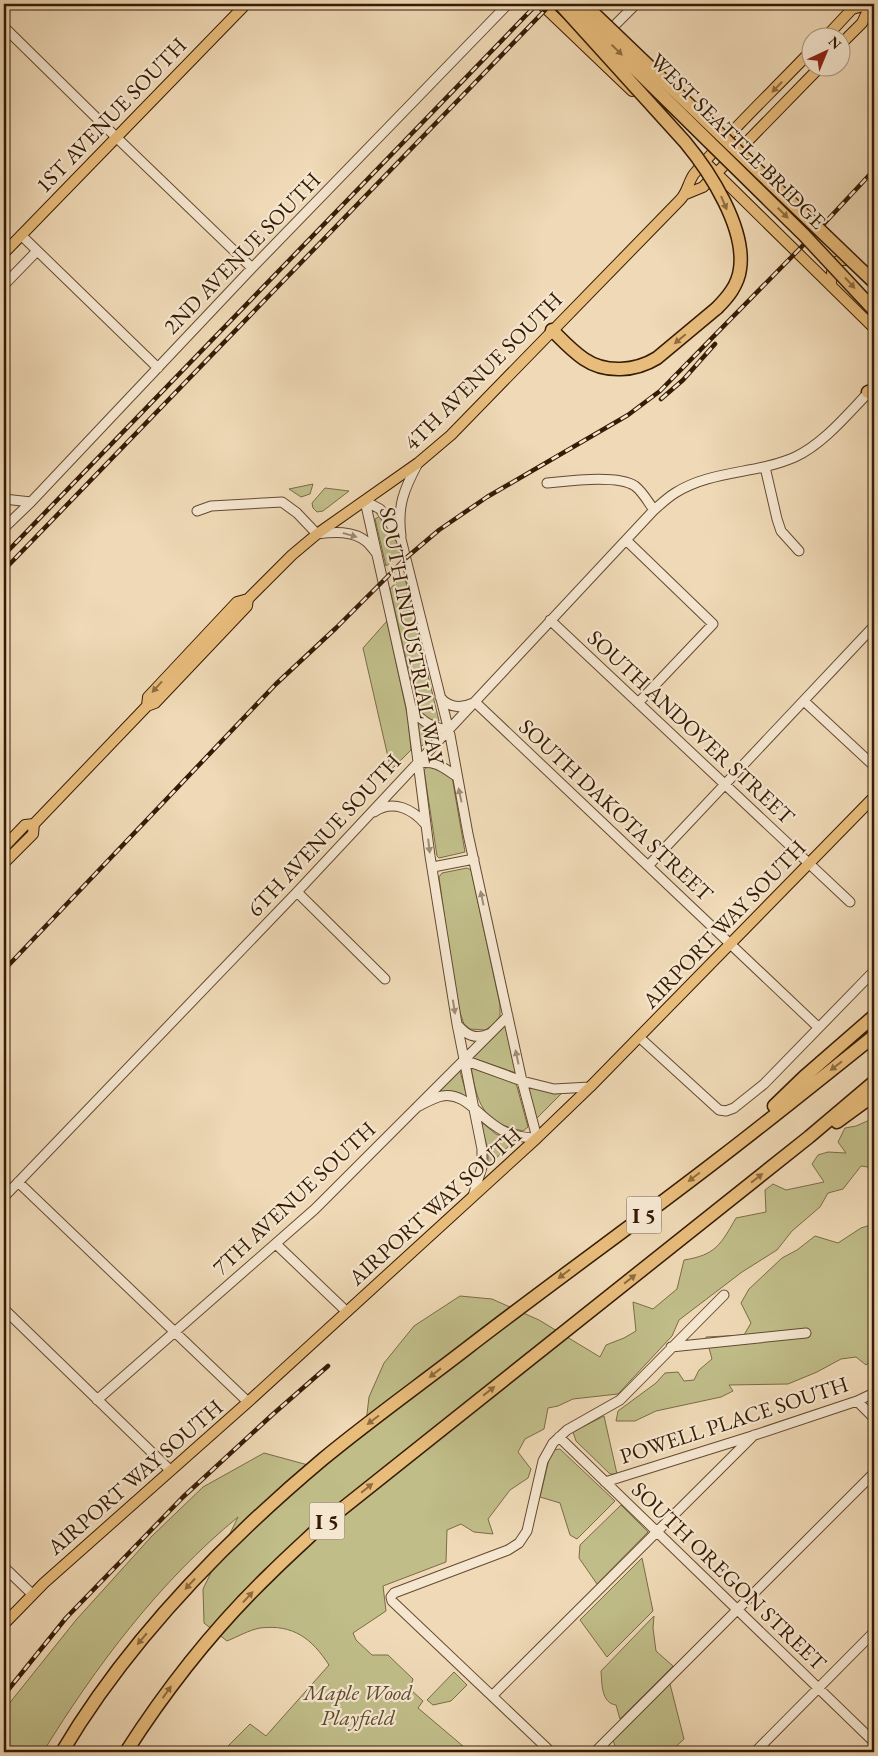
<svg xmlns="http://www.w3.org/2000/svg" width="878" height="1756" viewBox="0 0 878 1756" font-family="'EB Garamond',serif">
<rect width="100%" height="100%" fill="#efd9b6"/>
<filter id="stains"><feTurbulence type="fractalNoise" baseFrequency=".004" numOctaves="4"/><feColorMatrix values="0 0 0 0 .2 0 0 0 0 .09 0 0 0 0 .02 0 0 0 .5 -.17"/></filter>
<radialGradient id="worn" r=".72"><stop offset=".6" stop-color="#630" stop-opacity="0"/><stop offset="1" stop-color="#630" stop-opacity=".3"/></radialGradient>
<path fill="#c0bd89" stroke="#7a6c46" d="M313,484L310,494L301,497L289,489Z
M325,488L349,491L323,511L317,512L313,508L312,503Z
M380,516L391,529L402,554L386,566L375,519Z
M404,574L439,721C424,720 422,715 416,703L390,589Z
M387,621L408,718L411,750L391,770L363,648Z
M418,722L426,727L436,731L422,746L420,745Z
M429,765L452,777L465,852L439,858L437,856L424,770Z
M467,868L471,870L500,1005V1016L493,1025L485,1030L470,1029L464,1024L456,1001L439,877L442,873Z
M505,1025L516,1073L473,1058Z
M471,1066L516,1083L528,1127L523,1131C482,1123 477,1103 471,1066Z
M460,1071L467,1097L452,1092H439Z
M525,1084L561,1094L535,1120Z
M874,1104V1168L861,1166L843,1189L828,1193L820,1207L792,1231L777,1250L742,1272L679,1320L672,1336L618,1394L573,1399L558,1406L548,1408L544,1429L525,1439L518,1452L531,1469L528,1478L510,1490L488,1519L493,1534L474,1532L461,1524L447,1530L446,1562L383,1586L386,1611L353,1633L356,1640L372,1655H388L413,1679L410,1689L423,1701L418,1708L470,1752H222L250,1724L266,1736L329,1665C312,1639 294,1624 260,1628C249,1630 237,1637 227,1641L204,1623L203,1589L238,1517C159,1582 96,1666 43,1752H4V1710L76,1620L151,1537L203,1487L264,1453L319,1468L365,1431L369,1397L384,1363L414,1326L460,1296L492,1299L539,1320L600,1357L606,1345L624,1338L636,1331L633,1302L653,1309L677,1289L684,1260C716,1255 721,1244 736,1218L766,1212L765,1190L773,1184L786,1190L824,1182L812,1164L818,1155L828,1152L846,1153L838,1142L845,1128L856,1126L872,1119V1106Z
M480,1121L496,1134L513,1142L488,1166V1150Z
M874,1224V1358L866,1365L856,1357L841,1359L817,1372L788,1384L729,1385L733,1391L721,1397L656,1411L635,1421H616L618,1411L656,1383L665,1373L678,1372L684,1381L694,1380L699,1370L712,1359L706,1337L744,1335L751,1323L741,1303L749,1289L782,1258L797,1250L815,1236L838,1243L861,1228Z
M604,1416L617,1474H610L576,1441L573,1432Z
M560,1449L615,1501L577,1539L570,1535L560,1503L540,1497L549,1459L553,1450Z
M621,1505L648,1532L597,1584L579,1558L580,1545Z
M642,1558L653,1611L607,1657L580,1620Z
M654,1616L653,1628L656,1651L673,1666L620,1719L616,1705C601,1703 602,1683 601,1671Z
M454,1672L467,1685L451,1701L433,1705L427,1700Z
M670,1684L684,1739L670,1752H617L613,1740Z"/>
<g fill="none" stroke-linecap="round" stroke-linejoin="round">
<defs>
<path id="minor" d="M614,26L636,4
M4,27L116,137L252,268
M21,235L158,368
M4,285L37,251
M765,467L777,519L781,531L799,551
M547,483C568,481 618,474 635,486C643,492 648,502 654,510
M4,499L31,502
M365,501L380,509L401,539L450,735L468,834L522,1081L537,1138C521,1138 507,1135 494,1125C477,1114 464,1092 442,1096C433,1098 425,1103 417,1107
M365,501L411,707L430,856L457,1024L482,1149V1167L473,1196
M197,511L211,506L282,502L297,513L317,534C333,532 353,530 367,542C371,546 374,550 377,554
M4,528L31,502L252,268L508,4
M401,536C397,506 404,489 418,463
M626,540L713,624L638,703
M550,620L850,902
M440,697C449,708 460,709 473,703
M804,701L874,766
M475,702L818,1027
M411,707C420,721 432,728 448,730
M417,763C437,761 441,766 456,776
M374,812C393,799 413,809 426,825
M648,866L874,626
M433,867L474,859
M297,892L385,979
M457,1024C466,1035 475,1040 489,1034
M639,1037L719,1110L726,1111L734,1108L764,1084L874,971
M464,1060L522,1081L554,1089L590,1087
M18,1182L248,1402
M4,1197L297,892L654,510C661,504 667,498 675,493C711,470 757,474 795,457C825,443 849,412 872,389
M276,1244L347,1312
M4,1309L170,1470
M671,1347L806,1333
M97,1400L315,1209L508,1016
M857,1401L874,1418
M559,1437L874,1742
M605,1482L752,1436L857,1401L874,1393
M4,1567L32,1594
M492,1696L754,1435
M551,1752L392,1601L391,1597L394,1593L508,1550L519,1543L527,1531L543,1461L553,1443L567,1430L620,1400L724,1295
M595,1752L874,1473
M755,1752L874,1632"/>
<path id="major" d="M541,4L632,91
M825,38L852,9L871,4
M840,45L862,23L871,4
M703,160L874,328
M686,194L703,187L819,68
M4,253L246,4
M831,286C831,269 833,254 854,262
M147,706L148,697L237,602L248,599L292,555L317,534L418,463L451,435L680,200C688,192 688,182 694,174C730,131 772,92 810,52
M4,847L25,825L34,824L147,706L155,703L247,606L248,599
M4,863L33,834L34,824
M4,1624L44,1583L248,1402L537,1138L590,1087L874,797"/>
<path id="highway" d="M552,330C562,340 572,351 584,359C606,374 636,371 657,358L717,308
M868,392L874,390
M774,1106L804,1077L874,1016
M837,1122L874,1095
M62,1752C129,1639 223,1543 323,1459C369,1421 418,1386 466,1349C550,1284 636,1223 720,1158C772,1118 823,1077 874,1036
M126,1752C167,1688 215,1627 270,1574C287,1557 305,1541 323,1524L809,1137L874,1082"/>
</defs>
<use href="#minor" stroke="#644a30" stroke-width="11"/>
<use href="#major" stroke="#351b03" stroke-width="12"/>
<use href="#highway" stroke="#351b03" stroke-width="15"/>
<use href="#minor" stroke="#f5e6d0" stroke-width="9"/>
<use href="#major" stroke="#e8bc7b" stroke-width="10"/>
<use href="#highway" stroke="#e8bc7b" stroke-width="12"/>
<defs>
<path id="rail" d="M661,399L683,380L715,344
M4,555L537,4
M4,570L551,4
M4,970L276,684L336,628L406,558L439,530L487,497L628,415L660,391L821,227L874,170
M4,1695L66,1618L183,1497L272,1415L328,1366"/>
</defs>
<use href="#rail" stroke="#351b03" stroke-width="4.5"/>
<use href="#rail" stroke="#f5e6d0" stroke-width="2.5" stroke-dasharray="8" stroke-linecap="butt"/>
<defs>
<path id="highway-bridge" d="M560,4L685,142C710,172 746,228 740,269C738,285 728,297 717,308
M569,4L804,235L874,310
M584,4L874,282"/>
</defs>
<use href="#highway-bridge" stroke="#351b03" stroke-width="15" stroke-linecap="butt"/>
<use href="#highway-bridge" stroke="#e8bc7b" stroke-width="12"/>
</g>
<defs><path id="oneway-solid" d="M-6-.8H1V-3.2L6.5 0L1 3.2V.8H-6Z" transform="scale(1.25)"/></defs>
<g fill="#8e6c3f">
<use href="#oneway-solid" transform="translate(617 50) rotate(44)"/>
<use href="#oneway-solid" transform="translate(777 87) rotate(134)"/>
<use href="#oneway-solid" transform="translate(724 203) rotate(67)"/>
<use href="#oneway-solid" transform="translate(783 213) rotate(45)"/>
<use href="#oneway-solid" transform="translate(850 283) rotate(47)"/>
<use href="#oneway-solid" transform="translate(680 339) rotate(140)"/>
<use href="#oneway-solid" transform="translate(157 687) rotate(132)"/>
<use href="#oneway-solid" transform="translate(836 1066) rotate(142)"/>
<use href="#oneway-solid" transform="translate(694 1177) rotate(143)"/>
<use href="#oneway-solid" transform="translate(757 1178) rotate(-38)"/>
<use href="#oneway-solid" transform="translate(564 1274) rotate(143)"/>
<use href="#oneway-solid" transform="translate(630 1279) rotate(-38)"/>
<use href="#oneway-solid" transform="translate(435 1373) rotate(142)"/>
<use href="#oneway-solid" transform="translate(489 1391) rotate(-38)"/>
<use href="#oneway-solid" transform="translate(373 1420) rotate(143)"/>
<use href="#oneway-solid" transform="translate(367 1488) rotate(-39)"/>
<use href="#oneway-solid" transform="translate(190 1584) rotate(133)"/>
<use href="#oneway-solid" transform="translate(248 1597) rotate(-47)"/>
<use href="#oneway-solid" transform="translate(142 1639) rotate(130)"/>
<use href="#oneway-solid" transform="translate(167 1692) rotate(-55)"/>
</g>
<g fill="#9f8b74">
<use href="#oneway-solid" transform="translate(350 535) rotate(16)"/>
<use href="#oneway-solid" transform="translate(460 795) rotate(-102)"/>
<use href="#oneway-solid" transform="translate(429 846) rotate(83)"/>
<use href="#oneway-solid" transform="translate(482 898) rotate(-102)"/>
<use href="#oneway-solid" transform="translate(454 1007) rotate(81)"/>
<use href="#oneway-solid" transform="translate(517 1057) rotate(-102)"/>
</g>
<g text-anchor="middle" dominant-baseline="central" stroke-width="4.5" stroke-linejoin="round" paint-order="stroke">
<g fill="#f5e6d0" stroke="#6f5840" stroke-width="1">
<rect x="626.5" y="1196.5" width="35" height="37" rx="4"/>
<rect x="309.5" y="1502.5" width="35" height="37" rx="4"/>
</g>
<g font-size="21" font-weight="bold" fill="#351b03">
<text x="644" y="1215">I 5</text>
<text x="327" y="1521">I 5</text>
</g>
<g font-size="22" fill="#351b03" stroke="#f5e6d0">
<text transform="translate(111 115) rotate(-46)">1ST AVENUE SOUTH</text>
<text transform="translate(738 141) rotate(45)">WEST SEATTLE BRIDGE</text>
<text transform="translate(242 253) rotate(-46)">2ND AVENUE SOUTH</text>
<text transform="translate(483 371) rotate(-45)">4TH AVENUE SOUTH</text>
<text transform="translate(412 636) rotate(79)">SOUTH INDUSTRIAL WAY</text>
<text transform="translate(691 727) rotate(43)">SOUTH ANDOVER STREET</text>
<text transform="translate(616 810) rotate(43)">SOUTH DAKOTA STREET</text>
<text transform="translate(324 835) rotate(-47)">6TH AVENUE SOUTH</text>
<text transform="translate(724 924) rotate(-46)">AIRPORT WAY SOUTH</text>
<text transform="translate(294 1198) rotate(-43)">7TH AVENUE SOUTH</text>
<text transform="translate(435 1206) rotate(-42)">AIRPORT WAY SOUTH</text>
<text transform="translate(734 1420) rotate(-18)">POWELL PLACE SOUTH</text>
<text transform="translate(135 1477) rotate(-41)">AIRPORT WAY SOUTH</text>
<text transform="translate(729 1576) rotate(44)">SOUTH OREGON STREET</text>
</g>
<g font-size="22" font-style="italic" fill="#5f4c2b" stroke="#f5e6d0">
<text x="358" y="1692">Maple Wood<tspan x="358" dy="25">Playfield</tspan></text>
</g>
</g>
<rect width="878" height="1756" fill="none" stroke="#efd9b6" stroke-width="20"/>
<rect x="5" y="5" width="868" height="1746" fill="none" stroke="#351b03" stroke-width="2.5"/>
<rect x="10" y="10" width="858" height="1736" fill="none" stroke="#351b03"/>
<g transform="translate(826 52) rotate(44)"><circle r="24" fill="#f5e6d0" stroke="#a8957e"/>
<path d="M0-4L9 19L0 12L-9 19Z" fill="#8f2418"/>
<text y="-8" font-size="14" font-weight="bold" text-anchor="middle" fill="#351b03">N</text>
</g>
<rect width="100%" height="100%" filter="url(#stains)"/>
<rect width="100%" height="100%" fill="url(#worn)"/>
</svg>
